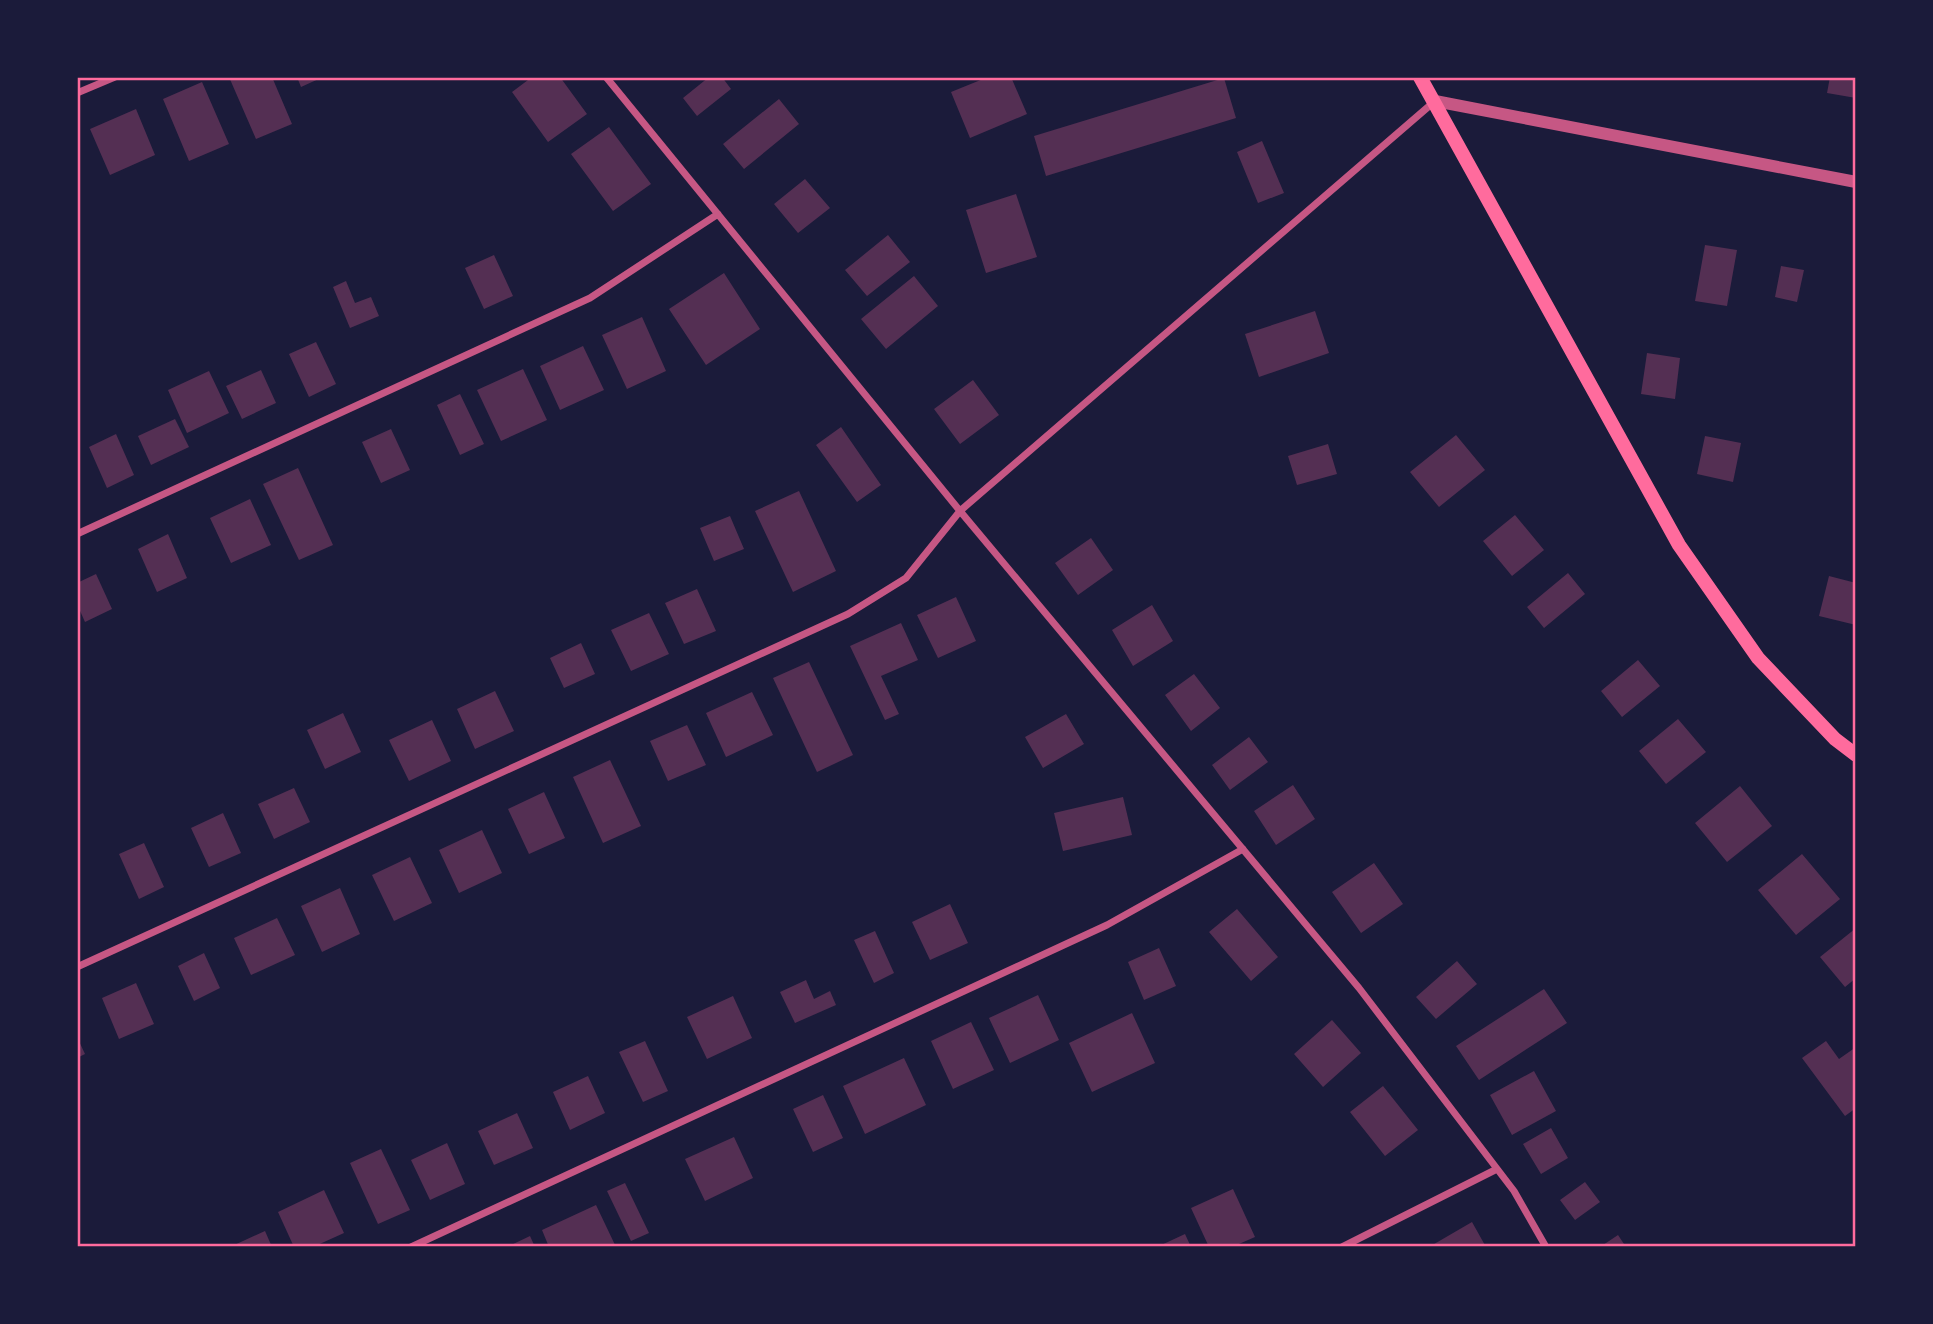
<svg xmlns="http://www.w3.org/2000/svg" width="1933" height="1324" viewBox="0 0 1933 1324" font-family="'PT Serif',serif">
<rect width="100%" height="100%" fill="#1b1b3a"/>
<path fill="#542f53" d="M229,77H272L292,124L256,139Z
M297,77H323L301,87Z
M532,77H560L587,114L548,142L512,92Z
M709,77H722L731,89L697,116L683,98Z
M988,77H1011L1027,114L970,138L951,92Z
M1830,77H1856V98L1827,93Z
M1224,78L1236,118L1046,176L1034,136Z
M202,82L229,144L189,161L163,99Z
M779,99L799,124L744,169L723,144Z
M136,109L155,155L110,175L90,129Z
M609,127L651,184L613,211L571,154Z
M1262,141L1284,193L1258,203L1237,152Z
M805,179L830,208L798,233L774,204Z
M1016,194L1037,257L986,273L966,210Z
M888,235L910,262L867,296L845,270Z
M1705,245L1737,250L1727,306L1695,301Z
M494,255L513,296L484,309L465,268Z
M1781,266L1804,270L1797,302L1775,297Z
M724,273L760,329L706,365L669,309Z
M914,276L938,306L886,349L861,319Z
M346,281L355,303L371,297L379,316L350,328L333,287Z
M1315,311L1329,353L1259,377L1245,334Z
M642,317L666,371L627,389L602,335Z
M316,342L336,384L309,397L289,354Z
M583,346L604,390L560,410L540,366Z
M1647,353L1680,358L1675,399L1641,394Z
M523,369L547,420L501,441L477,390Z
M261,370L276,403L242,419L226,386Z
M209,371L229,413L187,433L168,390Z
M973,380L999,415L960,444L934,409Z
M460,394L484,444L460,455L437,405Z
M175,419L189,447L151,465L138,436Z
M841,427L881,485L857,502L816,445Z
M391,429L410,470L381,483L362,442Z
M116,434L134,475L107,488L89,447Z
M1456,435L1485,470L1439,507L1410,472Z
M1705,436L1741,443L1733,482L1697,474Z
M1328,444L1337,474L1297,485L1288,456Z
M298,468L333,545L299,560L263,484Z
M799,491L836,571L793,592L755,511Z
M250,499L271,545L231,563L210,518Z
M1515,515L1544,550L1512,576L1483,541Z
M730,516L744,549L714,561L700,528Z
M168,534L187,578L157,592L138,549Z
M1091,538L1113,570L1078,595L1055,563Z
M1568,573L1585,594L1544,628L1527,607Z
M96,574L112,609L85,622L77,604V583Z
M1829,576L1856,583V625L1819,616Z
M697,589L716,631L684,644L665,603Z
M956,597L976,641L938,658L917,615Z
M1152,605L1173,641L1133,666L1112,630Z
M649,613L669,654L631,671L611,630Z
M901,623L918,660L881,676L899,714L885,720L850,646Z
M581,643L595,674L564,688L550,658Z
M1638,660L1660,686L1622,717L1601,691Z
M809,662L853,755L817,772L773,678Z
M1194,674L1220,708L1191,731L1165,695Z
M495,691L514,731L475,749L457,709Z
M752,692L773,735L726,757L706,713Z
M343,713L361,752L325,769L307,730Z
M1066,714L1084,744L1043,768L1025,737Z
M1678,719L1706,752L1666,784L1639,751Z
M432,720L451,761L409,781L389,740Z
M687,725L706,765L668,781L650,741Z
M1249,737L1268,762L1230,790L1212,765Z
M610,760L641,826L603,843L573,777Z
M1293,785L1315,819L1276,845L1254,811Z
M1740,786L1772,826L1727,862L1695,823Z
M294,788L310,822L274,839L258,804Z
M544,792L565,838L529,854L508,809Z
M1123,797L1132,835L1063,851L1054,813Z
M223,813L241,853L209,867L191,828Z
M482,830L502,873L459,893L439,850Z
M144,843L164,887L139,899L119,854Z
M1802,854L1840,899L1796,935L1758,890Z
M410,857L432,903L394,921L372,875Z
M1374,863L1403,904L1361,933L1332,892Z
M340,888L360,934L322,952L301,906Z
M950,904L968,943L930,960L912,922Z
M1237,909L1278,957L1251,981L1209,932Z
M277,918L295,955L251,975L234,938Z
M1856,928V978L1845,987L1820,957Z
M875,931L894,973L874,983L854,940Z
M1159,948L1176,986L1144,1000L1128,962Z
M204,953L220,988L194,1001L178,966Z
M1457,961L1477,984L1436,1019L1416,997Z
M806,980L814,999L830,991L836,1005L795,1023L780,992Z
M136,983L154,1024L119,1039L102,998Z
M1544,989L1567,1023L1479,1080L1456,1046Z
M1038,995L1059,1040L1010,1063L989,1018Z
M733,996L752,1038L707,1059L687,1017Z
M1132,1013L1155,1063L1092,1092L1069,1043Z
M1332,1020L1361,1053L1323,1087L1294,1054Z
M971,1022L994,1070L953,1089L931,1041Z
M77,1037L85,1054L77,1058Z
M645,1041L668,1091L643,1102L619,1052Z
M1826,1041L1839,1059L1856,1047V1108L1845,1116L1802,1058Z
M904,1058L926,1105L865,1134L843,1086Z
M1534,1071L1556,1111L1512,1135L1490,1095Z
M588,1076L605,1113L570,1130L553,1092Z
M1383,1086L1418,1130L1385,1156L1350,1112Z
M823,1095L843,1138L813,1152L793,1109Z
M517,1113L533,1148L494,1165L478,1131Z
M1551,1128L1568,1158L1541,1174L1523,1144Z
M734,1137L753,1178L705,1201L685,1159Z
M447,1143L465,1184L430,1200L411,1160Z
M381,1149L410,1210L378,1224L350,1163Z
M1585,1182L1600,1202L1575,1220L1560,1200Z
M625,1183L649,1233L631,1241L607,1191Z
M1233,1189L1255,1237L1232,1247H1209L1191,1208Z
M324,1190L344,1233L313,1247H294L278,1212Z
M596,1205L616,1247H549L542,1230Z
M1472,1222L1486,1247H1429Z
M265,1231L272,1247H230Z
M1185,1234L1191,1247H1157Z
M1618,1235L1626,1247H1600Z
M530,1236L535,1247H507Z"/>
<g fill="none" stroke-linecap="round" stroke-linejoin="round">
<path stroke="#c65784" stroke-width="7" d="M606,77L960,511L1359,988L1514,1191L1546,1247
M77,93L115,77
M77,534L590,298L718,214
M77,967L848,614L906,578L960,511L1435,101
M411,1247L1107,925L1243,849
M1342,1247L1497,1169"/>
<path stroke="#c65784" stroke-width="12" d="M1435,101L1856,182"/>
<path stroke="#ff6b9d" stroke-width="14" d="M1420,77L1679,545L1758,658L1835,739L1856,755"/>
</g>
<rect width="1933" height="1324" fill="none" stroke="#1b1b3a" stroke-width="158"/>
<rect x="79" y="79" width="1775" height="1166" fill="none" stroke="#ff6b9d" stroke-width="2.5"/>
</svg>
